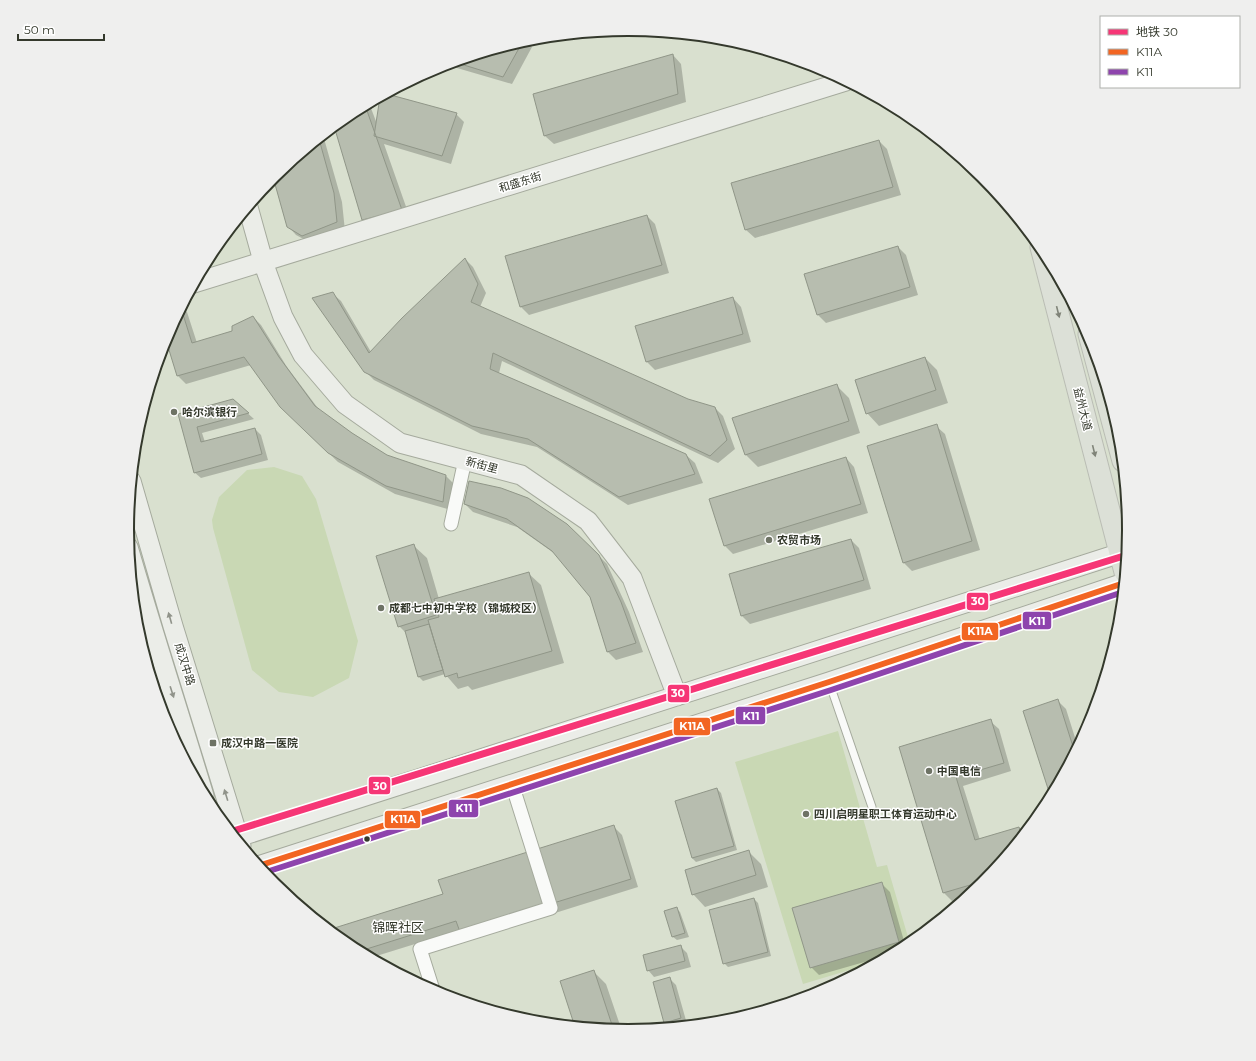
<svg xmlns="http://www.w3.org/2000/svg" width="1256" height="1061" viewBox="0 0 1256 1061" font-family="Montserrat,'Noto Sans SC',sans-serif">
<rect width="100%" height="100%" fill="#d9e0cf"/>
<path fill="#c9d8b4" d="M274,467L302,476L316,499L358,641L349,678L313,697L279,692L252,670L213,528L212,520L219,497L247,470Z
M838,731L877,867L887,865L910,944L883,960L803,984L735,762Z"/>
<path fill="#0003" d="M525,40L532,47L512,84L457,68L451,63Z
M673,55L681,64L686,102L554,144L545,136L534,94Z
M386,94L456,114L464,122L451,164L384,144L410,218L371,228L363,220L350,113L369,103L377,124L381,97Z
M323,135L342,202L345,231L311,243L296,235L288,226L274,176Z
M879,141L887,149L901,195L755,238L746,230L733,184Z
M647,216L655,224L669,273L529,315L521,307Z
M898,247L906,255L918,295L826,323L818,315Z
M465,259L473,267L486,293L480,307L688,400L715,408L723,416L735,449L718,463L502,361L499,373L686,455L695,463L703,483L628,505L537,447L481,434L374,380L365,371L332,293L341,301L371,352Z
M733,298L741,307L751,342L655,370L647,362Z
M182,307L187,312L197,343L233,331L253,317L261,325L287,367L320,411L352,434L387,456L446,476L454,484L451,510L395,494L338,462L289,415L251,365L186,384L178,376L166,336Z
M925,358L937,370L948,403L879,426L867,413Z
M836,385L849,398L860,433L758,467L745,454Z
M233,400L254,419L202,433L205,442L255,429L261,435L268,460L201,478L194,472L179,414Z
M936,426L945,434L980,550L912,571L903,562Z
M846,458L854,467L868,513L733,554L725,546Z
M501,489L599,556L607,564L629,612L643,652L616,660L608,652L590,597L558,556L517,527L473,512L465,504Z
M851,540L859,548L871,589L750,624L742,616Z
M414,546L427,558L439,599L528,573L541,585L564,663L472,690L468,686L458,689L445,674L423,681L419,677L407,634L399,626Z
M1058,701L1066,709L1078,747L1052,797Z
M990,721L999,729L1011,771L963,786L980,840L1019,828L1025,834L982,885L969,896L952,901L944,893L900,748Z
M717,789L721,793L737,850L696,862L692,858Z
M614,827L622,835L638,887L469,940L460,930L370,958L349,947L329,931L444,895Z
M749,852L761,864L768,887L705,907L693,894Z
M881,883L890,892L906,948L896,953L819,975L811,967Z
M754,899L758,903L771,956L728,967L724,963Z
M676,908L680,912L689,937L677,940L673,937Z
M681,947L687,953L691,967L654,977L648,970Z
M593,971L606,984L622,1031L576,1027Z
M670,979L676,985L687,1024L670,1028L664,1022Z"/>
<path fill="#b7bdaf" stroke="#909688" d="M523,41L503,77L454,62Z
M673,54L678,94L544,136L533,94Z
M387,94L457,113L442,156L374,136L380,97Z
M365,105L402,210L362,220L334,126L350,113Z
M319,139L334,193L337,222L302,236L287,227L273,177Z
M879,140L893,187L745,230L731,183Z
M647,215L662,265L520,307L505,256Z
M898,246L910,287L817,315L804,274Z
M465,258L478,284L471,302L688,399L715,407L727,440L710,456L493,353L490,369L686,454L695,474L619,497L528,439L472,426L364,372L312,298L333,292L369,353L402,318Z
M733,297L743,334L646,362L635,326Z
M181,308L192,343L232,331V326L253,316L279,357L315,406L352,433L387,455L446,475L443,502L386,486L328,453L280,407L244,357L177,376L165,337Z
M925,357L936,390L866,414L855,380Z
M837,384L849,421L745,455L732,418Z
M233,399L249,413L197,427L201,442L255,428L262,454L194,473L178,414Z
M937,424L972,541L903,563L867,446Z
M846,457L861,504L724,546L709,499Z
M469,481L501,488L528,498L567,524L599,555L621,602L636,643L607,652L590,597L552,551L507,519L464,504Z
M851,539L864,580L741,616L729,574Z
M414,544L436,615L398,627L376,556Z
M529,572L552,651L458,678L457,673L445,677L428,620L439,617L434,599Z
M429,624L443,670L418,677L405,631Z
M1058,699L1075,753L1051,798L1023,711Z
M991,719L1004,763L956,777L975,840L1019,827L1022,837L987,880L943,893L899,747Z
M717,788L734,846L692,858L675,801Z
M614,825L631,879L460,932L456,921L357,952L349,947L328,930L443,894L438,880Z
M749,850L756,875L692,895L685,870Z
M882,882L899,942L810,968L792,908Z
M754,898L768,952L723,964L709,910Z
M677,907L685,933L672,937L664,911Z
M681,945L685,961L647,971L643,955Z
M594,970L614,1031L575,1027L560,981Z
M670,977L681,1018L664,1023L653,982Z"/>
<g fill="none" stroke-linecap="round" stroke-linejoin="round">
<defs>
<path id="lane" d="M829,682L872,807"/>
<path id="street" d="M451,524L465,460
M151,676L166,672
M162,715L178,710
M434,993L420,949L551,908L512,784"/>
<path id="secondary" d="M248,207L263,261
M263,262L283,317L303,355L345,404L400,443L521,475L588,521L632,578L677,696
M194,283L846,81
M131,481L173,626L241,846
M128,547C152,630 179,713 204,796
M235,838L1127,551
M258,866L829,682L1124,583"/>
<path id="primary" d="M1041,247L1125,572
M1089,334L1123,461"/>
</defs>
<use href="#lane" stroke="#a5aa9d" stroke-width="9"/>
<use href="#street" stroke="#a5aa9d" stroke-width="15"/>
<use href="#secondary" stroke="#a5aa9d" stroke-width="21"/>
<use href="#primary" stroke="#babdb4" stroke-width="23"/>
<use href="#lane" stroke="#f9faf8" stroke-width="7"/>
<use href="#street" stroke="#f9faf8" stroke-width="13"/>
<use href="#secondary" stroke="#ebede8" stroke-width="19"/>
<use href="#primary" stroke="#dce0d7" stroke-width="21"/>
<defs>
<path id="bus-1" d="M258,866L829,682L1124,583"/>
<path id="bus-2" d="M263,873L831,690L1123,592"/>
</defs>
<use href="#bus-1" stroke="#fff" stroke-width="9"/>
<use href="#bus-2" stroke="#fff" stroke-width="9"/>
<use href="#bus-1" stroke="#f26522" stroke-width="6"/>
<use href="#bus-2" stroke="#8e44ad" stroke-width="6"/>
<defs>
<path id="metro-1" d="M230,832L1127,555"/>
</defs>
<use href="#metro-1" stroke="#fff" stroke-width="10"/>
<use href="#metro-1" stroke="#f63676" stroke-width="7"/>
</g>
<defs><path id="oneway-solid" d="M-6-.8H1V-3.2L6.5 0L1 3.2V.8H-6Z"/></defs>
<g fill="#808479">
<use href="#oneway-solid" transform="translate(1058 312) rotate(76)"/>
<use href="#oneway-solid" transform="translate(1094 451) rotate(76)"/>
</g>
<g fill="#90938a">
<use href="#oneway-solid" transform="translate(170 618) rotate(-106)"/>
<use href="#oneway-solid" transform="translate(172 692) rotate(72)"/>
<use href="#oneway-solid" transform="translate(226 795) rotate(-107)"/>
</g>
<g fill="#6e7365" stroke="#fff" stroke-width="1.5">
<circle cx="174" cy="412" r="4"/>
<circle cx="769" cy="540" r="4"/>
<circle cx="381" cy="608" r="4"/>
<rect x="209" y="739" width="8" height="8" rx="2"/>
<circle cx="929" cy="771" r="4"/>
<circle cx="806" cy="814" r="4"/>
</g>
<circle fill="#34392c" stroke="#fff" stroke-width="1.5" cx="367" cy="839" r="3.5"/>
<g text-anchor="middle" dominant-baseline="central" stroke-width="3" stroke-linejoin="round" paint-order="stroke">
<g font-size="11" fill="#34392c" stroke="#fff">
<text transform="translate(520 182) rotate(-17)">和盛东街</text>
<text transform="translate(1083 409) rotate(76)">益州大道</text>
<text transform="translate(482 465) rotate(15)">新街里</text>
<text transform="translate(185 664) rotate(73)">成汉中路</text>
</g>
<g font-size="11" font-weight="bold" fill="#34392c" stroke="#fff" text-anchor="start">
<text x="182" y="412">哈尔滨银行</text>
<text x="777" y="540">农贸市场</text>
<text x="389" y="608">成都七中初中学校（锦城校区）</text>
<text x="221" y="743">成汉中路一医院</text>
<text x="937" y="771">中国电信</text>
<text x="814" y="814">四川启明星职工体育运动中心</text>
</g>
<g font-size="13" fill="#34392c" stroke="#fff">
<text x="398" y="927">锦晖社区</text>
</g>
</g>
<path d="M0 0H1256V1061H0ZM134 530a494 494 0 1 1 988 0a494 494 0 1 1-988 0Z" fill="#efefee" fill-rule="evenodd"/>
<path fill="none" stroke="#34392c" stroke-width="2" d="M134 530a494 494 0 1 1 988 0a494 494 0 1 1-988 0Z"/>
<g stroke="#fff" stroke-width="1.5">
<rect x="966" y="592" width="23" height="19" rx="4" fill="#f63676"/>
<rect x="1022" y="611" width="30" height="19" rx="4" fill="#8e44ad"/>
<rect x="961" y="622" width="38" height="19" rx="4" fill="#f26522"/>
<rect x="667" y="684" width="23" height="19" rx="4" fill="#f63676"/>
<rect x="735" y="706" width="31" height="19" rx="4" fill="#8e44ad"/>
<rect x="673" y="717" width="38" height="19" rx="4" fill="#f26522"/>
<rect x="368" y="776" width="23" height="19" rx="4" fill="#f63676"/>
<rect x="448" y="799" width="31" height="19" rx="4" fill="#8e44ad"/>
<rect x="384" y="810" width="37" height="19" rx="4" fill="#f26522"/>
</g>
<g font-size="11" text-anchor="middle" font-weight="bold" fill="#fff">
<text x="978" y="605">30</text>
<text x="1037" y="625">K11</text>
<text x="980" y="635">K11A</text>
<text x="678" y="697">30</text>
<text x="751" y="720">K11</text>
<text x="692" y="730">K11A</text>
<text x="380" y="790">30</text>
<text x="464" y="812">K11</text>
<text x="403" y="823">K11A</text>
</g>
<rect x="1100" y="16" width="140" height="72" fill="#ffffff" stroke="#aeb0ab"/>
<rect x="1108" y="29" width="20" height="6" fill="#f63676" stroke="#aeb0ab"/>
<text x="1136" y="36" font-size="12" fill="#34392c">地铁 30</text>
<rect x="1108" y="49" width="20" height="6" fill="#f26522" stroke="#aeb0ab"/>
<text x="1136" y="56" font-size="12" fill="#34392c">K11A</text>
<rect x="1108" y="69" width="20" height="6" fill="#8e44ad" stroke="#aeb0ab"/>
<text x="1136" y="76" font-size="12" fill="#34392c">K11</text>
<path d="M18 34v6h86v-6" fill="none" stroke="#34392c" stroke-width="2"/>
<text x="24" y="34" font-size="12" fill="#34392c" stroke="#ffffff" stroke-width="3" paint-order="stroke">50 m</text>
</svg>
